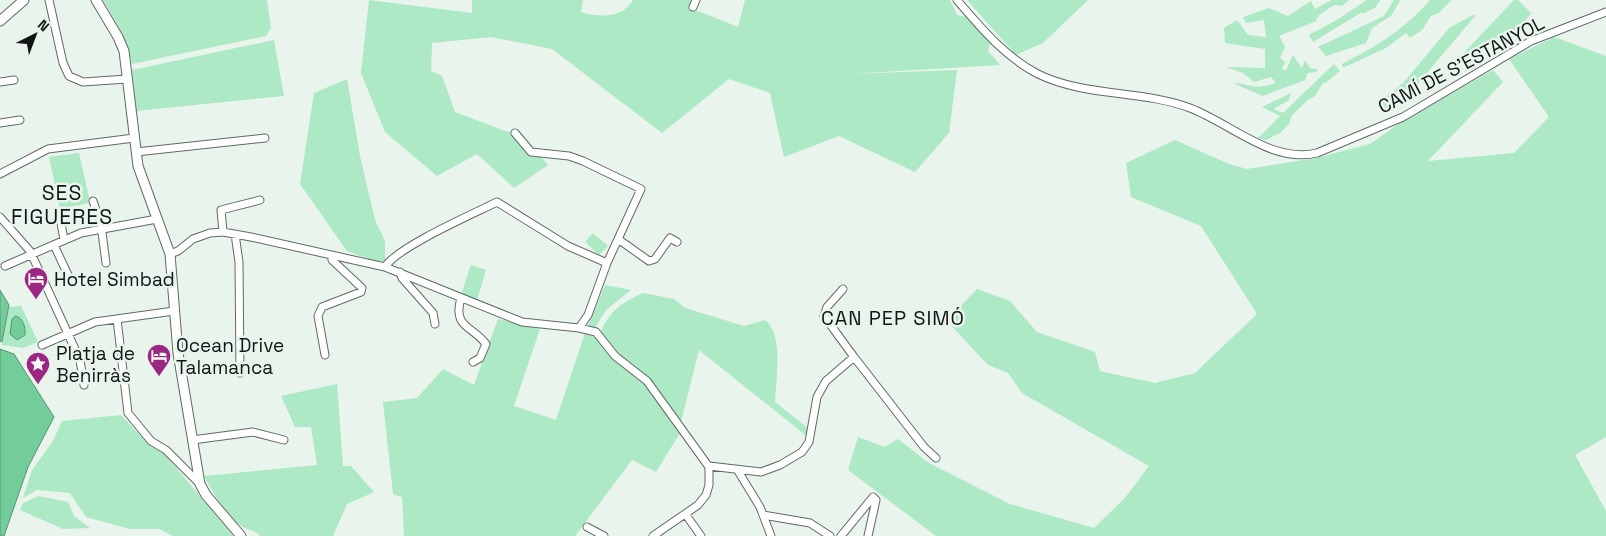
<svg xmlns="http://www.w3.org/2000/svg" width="1606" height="536" viewBox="0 0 1606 536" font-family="'Space Grotesk',sans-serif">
<rect width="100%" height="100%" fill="#e8f4ec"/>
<path fill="#ace9c4" d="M103,0H267L271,28L266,36L132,64C126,40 117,21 103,0Z
M369,0L472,13V0H583L581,12C598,18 623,18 633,0H693L690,8L738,27L745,0H950L957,15L967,17L990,44L988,51L1000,65L848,74L957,70L949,133L915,172L839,136L784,157L770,93L729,79L662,133L552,49L491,37L432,43L431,71L442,76L455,112L508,132L518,129L548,165L514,188L477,154L437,176L385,132L361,73Z
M967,0H1088L1043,43L1016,55Z
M1332,0H1349L1342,6L1334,5L1319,15L1316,21L1279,36L1285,47L1280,58L1285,62L1282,69L1286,70L1293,55L1302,68L1305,60L1310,68L1317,69V72L1308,73L1305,80L1263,96L1233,83C1254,84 1253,91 1276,83L1271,77L1254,82L1243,73L1226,67L1265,68V49L1225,43L1224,28L1237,20L1248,35L1266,37L1264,20L1246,23L1243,17L1269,8L1288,16L1311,1L1315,9Z
M1367,0H1380L1376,7L1363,14L1362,12L1313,42L1309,35L1335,21Z
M1394,0H1400L1391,16L1372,28L1366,43L1326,56L1318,47L1384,16Z
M1430,0H1451L1439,13L1431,16L1422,30L1410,38L1406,33L1386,48L1343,68L1342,64C1376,47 1405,29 1430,0Z
M1514,0H1518L1531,13L1512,40L1504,42V36L1460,57Z
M1475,14V16L1404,100L1385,110L1377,104L1404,82L1449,28Z
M1554,37L1606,56V437L1575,455L1606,511V536H936L848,470L858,437L885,447L898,439L929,463L1010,504L1094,528L1125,498L1149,466L1022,393L1008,373L988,365L948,322V319L977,289L1010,301L1037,332L1095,352L1100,371L1155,383L1195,373L1257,314L1201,226L1131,197L1126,163L1175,140L1229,164L1247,169L1316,158L1370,144L1404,120L1493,70L1503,82L1428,161L1514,153L1549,117L1509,59Z
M274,40L284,96L136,111L132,70Z
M1334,64L1340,71L1327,82L1323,83L1315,96L1308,100L1292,115L1289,124L1280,133L1266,140L1258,138L1280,116L1262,107L1291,93L1289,100L1273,109L1283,113Z
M347,79L360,156L375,220L385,241V261H374L347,251L300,184L314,93Z
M79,153L89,197L88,203L60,209L49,157Z
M593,233L608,246L599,255L585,242Z
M471,265L486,270L477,300L461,295Z
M605,285L631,290L606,310L595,328L588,326Z
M644,293L674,299L685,308L744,326L765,320C784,335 776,378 775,402L809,429L808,437L699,350L681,422L648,377L621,356L601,332C608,312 625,300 644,293Z
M21,306L38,342L23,348L2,345L9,307Z
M498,319L540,329L514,406L556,420L585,333L596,337L611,356L651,390L680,433L656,472L632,460L575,536H404L402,497L393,494L383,402L417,398L443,369L474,385Z
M337,384L343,466H351L374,492L347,504L333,536H260C254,529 250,531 243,527C227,519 212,490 204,476L317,465L311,427H295L281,396Z
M121,415L150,446L164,453L233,536H173L159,529H130L86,517L70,493L37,490L23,498L32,470L53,441L62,421Z
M39,496L68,502L74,516L90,528L63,529L20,510L23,503Z"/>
<path fill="#73cd9b" stroke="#569672" d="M0,290L9,305L2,342L0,341Z
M15,316C23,317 26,328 25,335L17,340L10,334L12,319Z
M0,349L14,354L54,417L28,467L4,536H0Z"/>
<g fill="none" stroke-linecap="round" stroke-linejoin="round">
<defs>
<path id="minor" d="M49,0L63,63L69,76L83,82L127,79
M957,0C981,28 1005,57 1038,74C1085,97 1142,90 1190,108C1230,123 1272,164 1317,153L1403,117L1531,41L1606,12
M693,7L696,0
M0,82L14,80
M0,123L20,120
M515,133L531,152L569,156L583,161L641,189L607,263L588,315L579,328
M136,152L265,138
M0,174L48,149L134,138
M93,201L101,225L106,263
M59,212L64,240
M0,217L30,251L80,360L84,385
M223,232L221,210L260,200
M235,234L239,262L240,373
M618,239L649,261L655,259L670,238L677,242
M54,245L68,275
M170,254L178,251L193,239L210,233L223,232L251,237L385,267L522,322L579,328L596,332L615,356L647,381L709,467V485L706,495L698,505L653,536
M5,266L81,233L157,219
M385,267C397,247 473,214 497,202L568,246L607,263
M400,272L402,278L433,313L435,324
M843,289L827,307L824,316L854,357
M461,298C452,328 473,326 486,344L480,358L473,362
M117,319L128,413L151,441L166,450L200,484
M42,345L95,322L174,311
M325,355L318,316L322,307L361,292L362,288L332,260V256
M192,440L253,432L284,440
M709,466L761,472L780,465L802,452L809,442L817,397L826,381L854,357L924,447L936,458
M738,471L760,507L771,536
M686,515L701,536
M763,515L810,523L830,536
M587,527L604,536
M841,536L873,497L876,500L868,536"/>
<path id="tertiary" d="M96,0L118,37L124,51L138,166L170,254L178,353L200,484L206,495L241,536
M0,21L24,0"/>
</defs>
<use href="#minor" stroke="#606a64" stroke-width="9"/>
<use href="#tertiary" stroke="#606a64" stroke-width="11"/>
<use href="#minor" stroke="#fff" stroke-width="7"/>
<use href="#tertiary" stroke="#fff" stroke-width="9"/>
</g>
<defs>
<symbol id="hotel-pin" viewBox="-11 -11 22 30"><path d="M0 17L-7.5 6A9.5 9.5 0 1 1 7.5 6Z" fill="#9c2783" stroke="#e8f4ec"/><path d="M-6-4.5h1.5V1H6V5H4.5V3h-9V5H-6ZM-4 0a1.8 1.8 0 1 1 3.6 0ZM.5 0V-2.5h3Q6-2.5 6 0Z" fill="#fff"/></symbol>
<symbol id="sight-pin" viewBox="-11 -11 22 30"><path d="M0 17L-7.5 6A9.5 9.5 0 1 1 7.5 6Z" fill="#9c2783" stroke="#e8f4ec"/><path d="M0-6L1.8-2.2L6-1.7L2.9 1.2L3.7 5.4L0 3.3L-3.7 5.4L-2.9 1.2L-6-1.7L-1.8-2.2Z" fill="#fff"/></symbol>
</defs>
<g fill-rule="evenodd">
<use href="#hotel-pin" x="22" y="265" width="28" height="38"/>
<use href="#hotel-pin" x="145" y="342" width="28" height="38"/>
<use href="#sight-pin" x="24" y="350" width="28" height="38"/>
</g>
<g text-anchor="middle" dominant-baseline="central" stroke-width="5" stroke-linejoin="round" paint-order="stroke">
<g font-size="19" fill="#111513" stroke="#e8f4ec">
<text transform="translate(1461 65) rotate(-28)">CAMÍ DE S'ESTANYOL</text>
</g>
<g font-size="19" fill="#111513" stroke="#e8f4ec" text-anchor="start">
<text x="54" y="279">Hotel Simbad</text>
<text x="176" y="345">Ocean Drive<tspan x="176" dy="22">Talamanca</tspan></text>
<text x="56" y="353">Platja de<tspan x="56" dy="22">Benirràs</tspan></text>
</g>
<g font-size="20" letter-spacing="1" fill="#111513" stroke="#e8f4ec">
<text x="893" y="318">CAN PEP SIMÓ</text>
</g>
<g font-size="21" letter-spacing="1" fill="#111513" stroke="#e8f4ec">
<text x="62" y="192">SES<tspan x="62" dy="24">FIGUERES</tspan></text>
</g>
</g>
<g transform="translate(35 35) rotate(42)" stroke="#e8f4ec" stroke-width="4" paint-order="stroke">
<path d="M0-4L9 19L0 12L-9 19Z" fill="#111513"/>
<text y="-8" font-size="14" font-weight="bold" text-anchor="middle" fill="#111513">N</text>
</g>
</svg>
